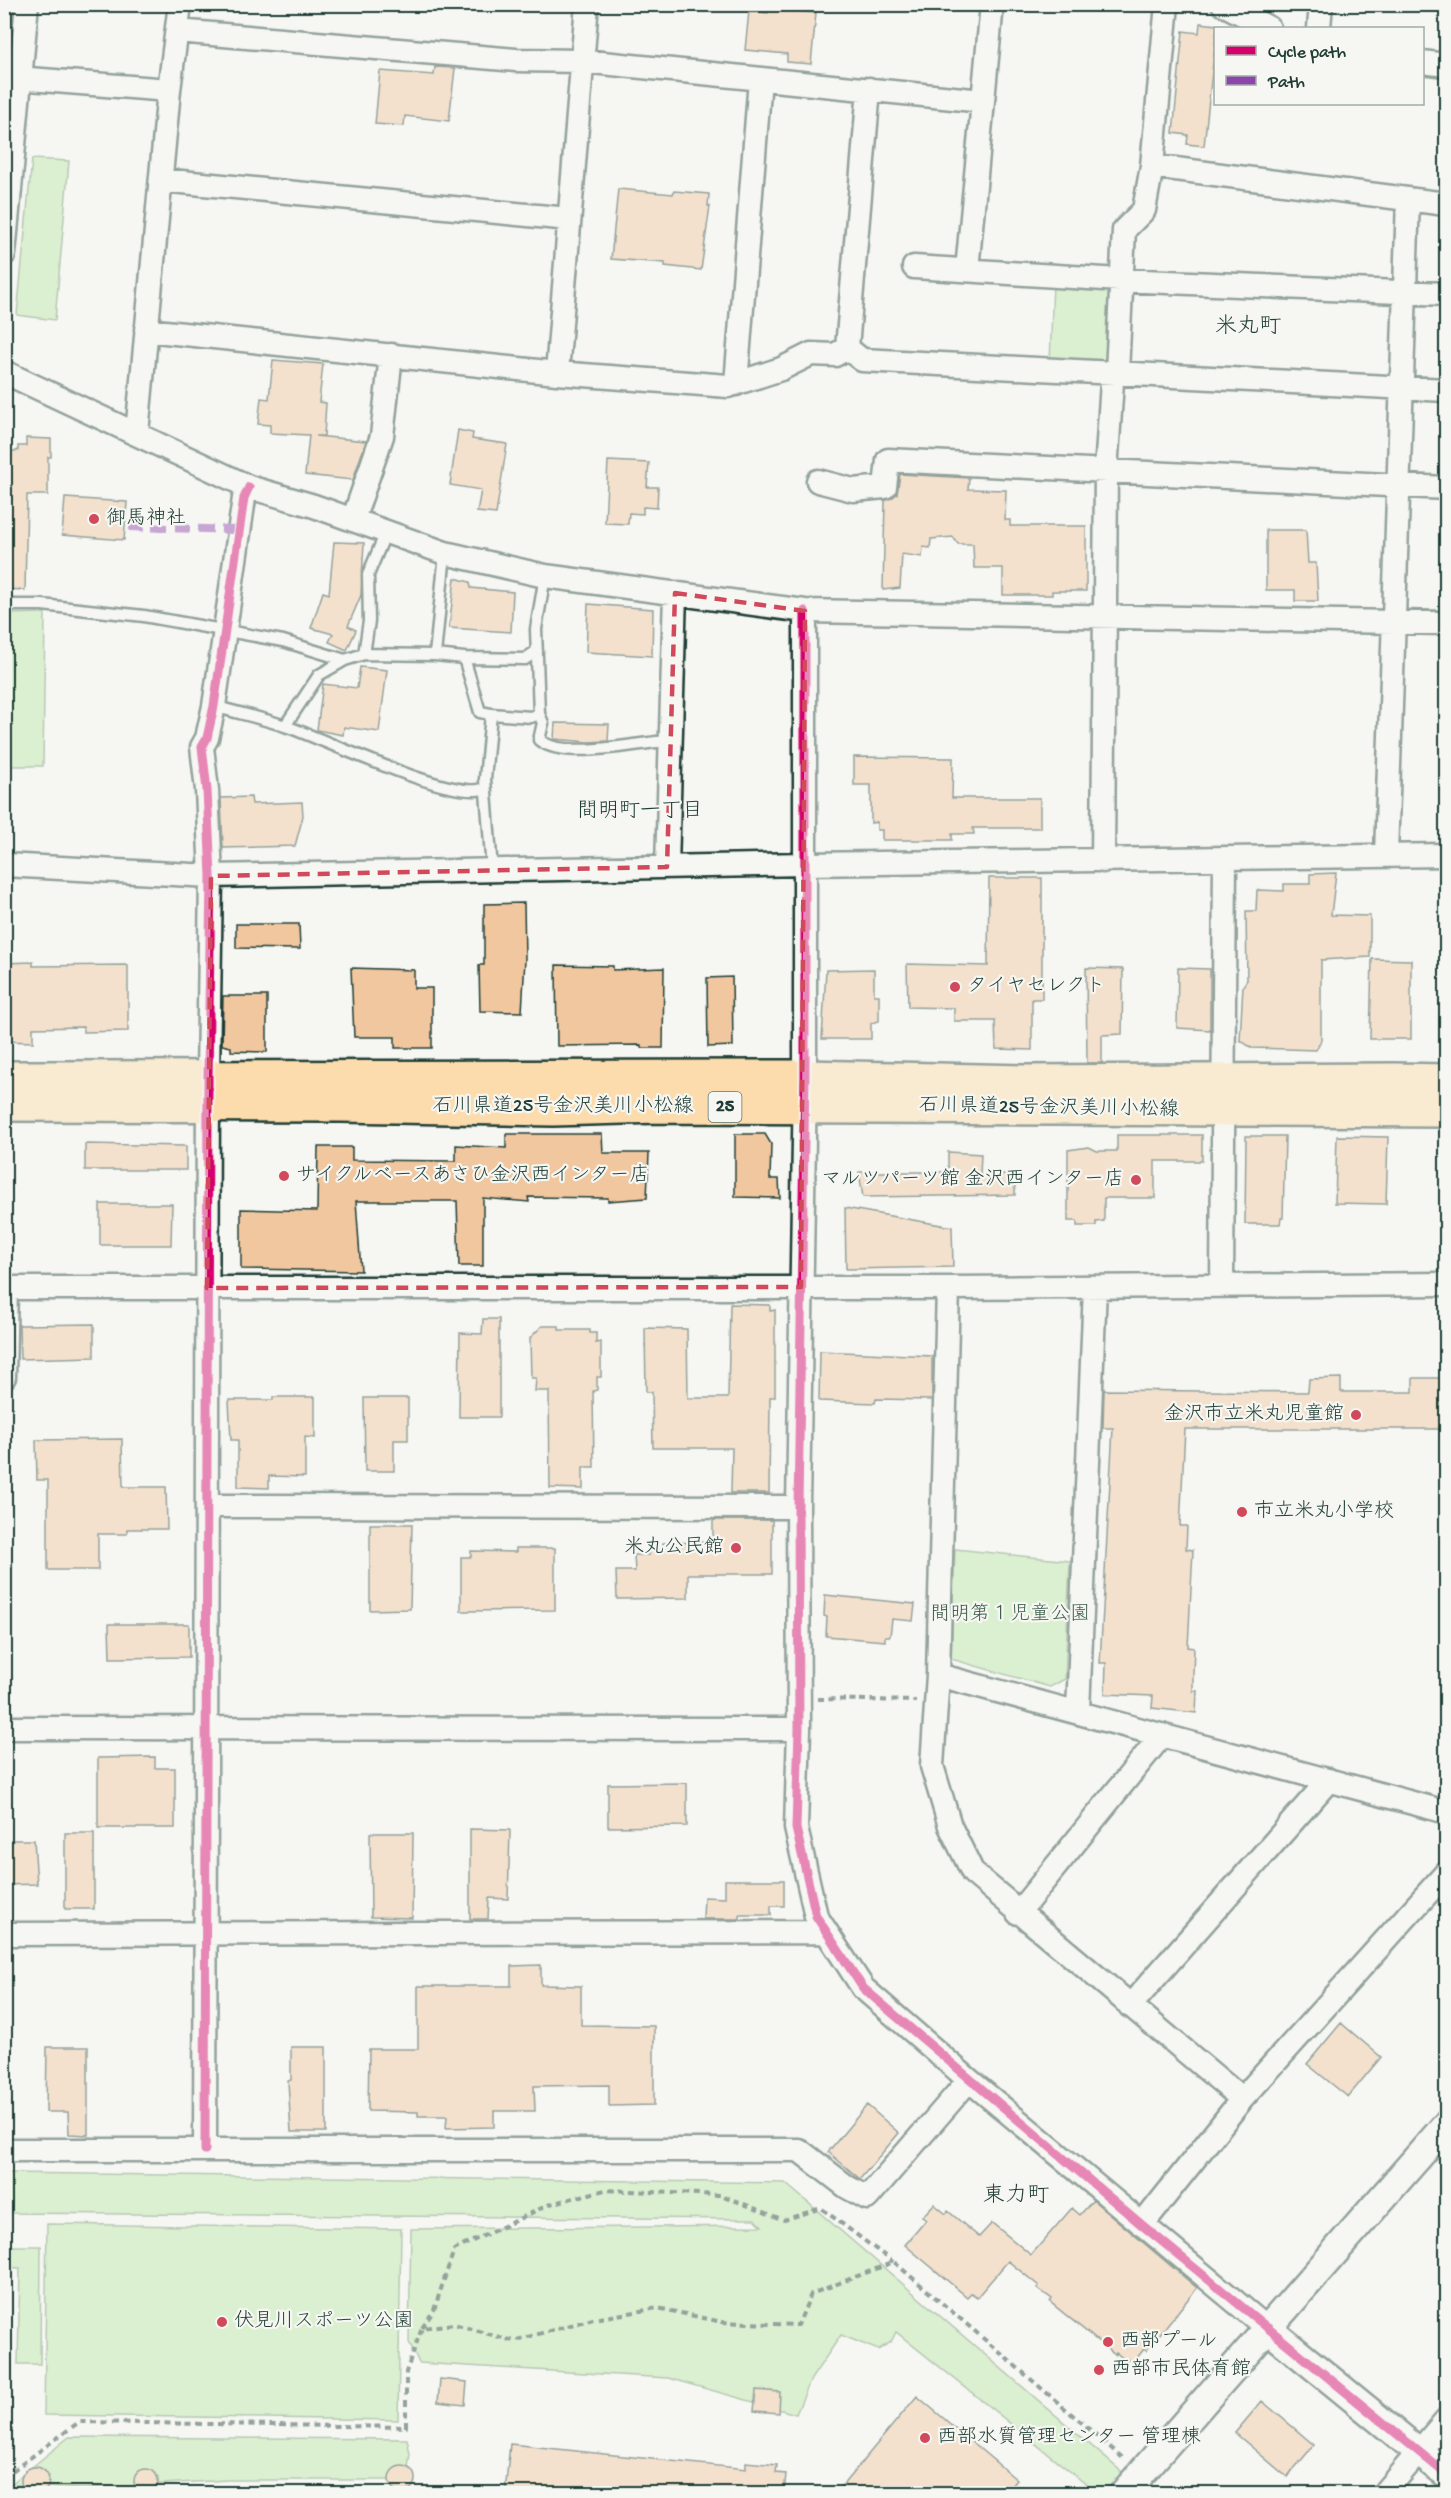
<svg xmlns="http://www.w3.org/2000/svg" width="1451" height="2498" viewBox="0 0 1451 2498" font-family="'Gochi Hand','Klee One',sans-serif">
<rect width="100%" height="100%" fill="#f6f6f2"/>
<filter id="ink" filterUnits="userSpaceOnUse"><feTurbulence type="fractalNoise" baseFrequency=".0167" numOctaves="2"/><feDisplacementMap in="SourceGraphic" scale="12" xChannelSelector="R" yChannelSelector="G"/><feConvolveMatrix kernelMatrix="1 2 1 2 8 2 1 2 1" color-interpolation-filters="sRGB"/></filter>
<g filter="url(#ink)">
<path fill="#bae8a6" stroke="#6c926d" stroke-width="1.5" d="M32,159L69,161L55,320L17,315Z
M1053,282L1112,290L1108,360L1104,366L1050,363Z
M45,613L43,766H5V614Z
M955,1549L1070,1561L1065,1679L1050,1687L951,1659Z
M5,2173L785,2183L1123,2473L1109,2493H1097L896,2332L891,2342L878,2350L841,2335L811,2379L796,2414L668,2378L419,2363L409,2342L411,2229L762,2226L755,2219L5,2213Z
M47,2224L401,2229L398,2420L44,2415Z
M5,2246H41L40,2364H18L20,2268L5,2267Z
M69,2437L407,2439L410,2454L406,2480H227L81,2489L10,2485Z"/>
<path fill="#f1c7a0" stroke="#1f3d34" stroke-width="1.5" d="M769,9L816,13L811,64L787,62V54L745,50L749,11L768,13Z
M1200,23L1217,25L1204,146L1187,144L1188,135L1173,133L1183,31L1199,33Z
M435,67L455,68L449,121L405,116L404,126L375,124L380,71L434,75Z
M618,189L673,194L674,191L709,194L708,206H710L701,270L665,266V263L611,259Z
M273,360L323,364L319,402L326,403L324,436H316L366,441L353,480L305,475L309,435L270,433V425L258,424L261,398L269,399Z
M458,430L473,433L472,439L507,444L496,514L477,512L481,490L450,485Z
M26,438L51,439V457H48V495H27L25,590L4,589V451H18V446H26Z
M608,461L649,463L647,487H658L657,508L643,507V514L629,513L628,524L605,523Z
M900,474L969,478L968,489L1006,490L1005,520H1010V526H1086V591H1052V595H1003V568H974L973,544H958L953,537L931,539L930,548L923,547L922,557L902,554L900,588L883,590L885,501L897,494Z
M65,498L127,502L124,540L62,535Z
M1266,530H1306L1308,563H1316L1318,601H1295V590H1266Z
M334,542L364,543L361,595L348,626L356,630L347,650L329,642L333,634L311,628L323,592L329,594Z
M455,578L470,582L471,588L513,592L511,632L449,628Z
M588,604L653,609L652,656L586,652Z
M360,667L387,670L379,732L344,727L343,735L317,730L323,684L357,688Z
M555,723L609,724L608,741L588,742L554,739Z
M854,757L953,758L952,798H1040V828H973L974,834H952V840H882V830H877V822L871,823V785H854Z
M251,797L252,804L302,802L303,816L295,846L223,848L221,798Z
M1336,873L1331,915L1370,916V957L1321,960V1040L1316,1050L1252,1048L1240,1040L1243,986L1247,980L1246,911H1256L1257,890L1284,891V884H1310V874Z
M989,878H1042V999H1032V1050L996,1049L995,1021H954V1008L908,1007L907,964L988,966Z
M524,903L525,959L522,1012L480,1011L479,965H484V904Z
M236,924H299L300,949L236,948Z
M1372,959L1411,960V1039H1370Z
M33,962V966L128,965V1031L83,1032V1027L33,1028V1042L4,1041V963Z
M556,965L613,966V970L664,968L663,1048H641V1045L557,1046Z
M351,968L414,970V988H432V1048H395V1037H354Z
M1086,968L1123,969L1122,1034L1102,1035V1063H1087Z
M1178,968L1210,969V1030L1177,1028Z
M874,969V995H879V1021L871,1023V1039H822L826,970Z
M732,977L733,1046L708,1047L707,978Z
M223,996H267V1052L231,1051V1047L222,1045Z
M506,1134H602L603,1153H649L647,1198L608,1201V1198L528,1197L529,1202L483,1198V1266H459L457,1201H356L361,1271L241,1269V1209L317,1211L318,1147H352V1160L456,1161V1145L506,1148Z
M735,1134H765L771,1144L770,1179H779L780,1198L735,1197Z
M1117,1135H1202V1161H1155V1198H1104V1221L1096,1222V1226H1077V1221H1068V1150L1089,1147L1097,1151H1117Z
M1246,1136H1285L1283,1218H1281L1280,1224H1245Z
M1337,1136L1388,1137L1386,1204L1335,1203Z
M85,1144L186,1146V1170H85Z
M948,1152L981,1154L980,1175H1015V1195L863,1197L859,1172H948Z
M100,1204H172L171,1245H100Z
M845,1208L952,1227L953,1267L846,1269Z
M730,1304L770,1305V1311L775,1310V1397H770L769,1493H731L732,1448H653L652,1392H646L645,1328L687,1329L688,1398H728Z
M483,1319H499V1417H459L460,1333L482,1334Z
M94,1324V1357L20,1359L19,1325Z
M542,1326H559V1330H590V1333H596V1343L601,1342V1377H597V1390L593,1391L594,1467H583V1489L550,1488L549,1391H535L536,1378H531L530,1338Z
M820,1351L932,1356V1400L876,1399L875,1403L819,1401Z
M1341,1378V1392H1413V1378H1446V1429H1185L1180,1526H1187L1186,1549L1193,1550L1188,1647L1194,1648L1193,1673V1691H1197L1196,1713L1152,1708L1153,1696L1105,1694L1106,1663H1100L1113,1428H1103L1104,1390L1308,1392L1309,1379Z
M273,1397H315V1438L305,1437V1477L269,1476V1488L238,1487V1440H231L229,1400H273Z
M364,1398H408V1440H394V1471H365Z
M122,1439L123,1487H166L167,1529H127V1534H98V1570H48V1480H37L36,1440Z
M713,1520H772V1574H688V1598L617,1599L616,1571H635L634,1555H649L648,1550H663V1543L713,1542Z
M370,1524H412L410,1609L370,1610Z
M516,1548H555V1610L461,1611V1557H471V1551L516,1552Z
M825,1595L915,1604L913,1621L892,1619L890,1636H885V1641L826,1636L827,1617L824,1616Z
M109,1624H189V1657L110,1658Z
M155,1757V1768H175V1828H98V1758Z
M687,1783V1826L608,1827V1784Z
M470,1829L510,1830L508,1899L489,1898L488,1919H470Z
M65,1833H94V1909H65Z
M370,1833H413L412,1918L371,1917Z
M4,1840H34L37,1884L4,1885Z
M725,1880H784V1906H771V1915H740V1919H703L704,1897L725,1898Z
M541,1965V1985L581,1986V2025L654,2026V2105L609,2106V2085L534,2086L535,2111H494V2127L446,2128L447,2116H418V2112L368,2111L369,2049H418V1986H511V1966Z
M1341,2023L1381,2057L1348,2097L1307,2064Z
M47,2047H88V2135L69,2134L68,2112H46Z
M291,2047H326V2132H291L288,2081L291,2080Z
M867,2105L899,2133L860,2179L828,2152Z
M1093,2200L1197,2288L1146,2351L1144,2349L1133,2363L1129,2359L1127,2361L1116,2353L1115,2355L1050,2302L1052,2299L1037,2288L1039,2286L1008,2261L977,2297L971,2293L967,2297L905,2245L926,2220L922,2217L934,2204L946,2214L948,2211L979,2237L992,2223L1031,2255L1072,2208L1080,2215Z
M440,2379L467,2382L465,2405L438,2402Z
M756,2390L780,2392L779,2413L754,2411Z
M917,2396L1017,2480L1006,2493H836Z
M1262,2401L1314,2445L1287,2477L1235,2433Z
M510,2444L746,2469V2462L777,2465L776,2473L786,2474L784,2493H505Z
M389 2479a13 13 0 1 1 26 0a13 13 0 1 1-26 0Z
M21 2481a14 14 0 1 1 28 0a14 14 0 1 1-28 0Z
M134 2481a12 12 0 1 1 24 0a12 12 0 1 1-24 0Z"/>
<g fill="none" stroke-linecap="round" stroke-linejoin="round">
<defs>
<path id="service" d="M545,576L536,629L539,714L543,723L539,740C567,761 636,742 670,741
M4,605H42L144,616L283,641L345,660L364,654L435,655L445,553
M364,654L369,621L368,575L386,532
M435,655L464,658L480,712L491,714L485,779L492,870
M464,658L525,659L537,651
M214,706C237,713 262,718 285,726C323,738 454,803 485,788
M491,714L531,717L539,714
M285,726L319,675L345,660"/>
<path id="minor" d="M1223,4L1269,28
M1319,28L1321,4
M177,31L516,60L582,61L983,101L992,4
M1422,62L1446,65
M4,77L169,90
M1152,166L1446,204
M161,180L569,219
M4,254L27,4
M914,267L1120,280L1446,294
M967,270L983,101
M146,330L557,373L728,386L781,369L811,354L835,355L847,348L862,360L1446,390
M847,348L869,89
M4,372L249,487L314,506L445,553L545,576L805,611L1446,623
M557,373L587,4
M736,384L760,79
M137,433L169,90L180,4
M818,481L853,490L885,487L888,460L1446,488
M353,520L382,436L391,355
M805,611V1077L798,1507L799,1729L796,1828L816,1916L863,1988L969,2080L1268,2329
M1386,855L1408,199
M1103,861L1106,471L1112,382L1117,372L1124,230L1144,210L1152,166L1167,4
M4,865L211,876L805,864L1446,855
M667,867L675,593
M1222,1285L1225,859
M4,1288H948L1446,1284
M948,1288L938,1675L932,1766L950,1826L973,1873L1242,2099
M4,1377L6,1288
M207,1506L798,1507
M938,1675L1446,1812
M1078,1712L1095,1287
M4,1728L799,1729
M1018,1913L1162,1735
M4,1934L824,1932
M1130,2006L1329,1780
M4,2150H799L847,2187L867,2198L969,2080
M205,2150L208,1077L211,876L207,790L202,747L207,738L214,706L244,498L249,487
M1142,2225L1242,2099L1446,1873
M1383,2494L1446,2420"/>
<path id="tertiary" d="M1268,2329L1446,2474
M1123,2494L1446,2125"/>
<path id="primary" d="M4,1078L805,1077L1025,1082L1394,1080L1446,1081
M4,1104L341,1105L553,1109L660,1106L1446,1110"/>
</defs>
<use href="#service" stroke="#1f3d34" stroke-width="15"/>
<use href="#minor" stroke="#1f3d34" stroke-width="27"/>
<use href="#tertiary" stroke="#1f3d34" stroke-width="32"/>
<use href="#primary" stroke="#1f3d34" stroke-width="38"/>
<path stroke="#1f3d34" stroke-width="4" stroke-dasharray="6 4.5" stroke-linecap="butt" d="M818,1699L916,1701
M422,2328L434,2310L454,2250L550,2204L605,2190L721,2195L784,2220L821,2208L893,2262
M4,2477L79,2422L406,2427V2372L422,2328L454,2324L513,2341L593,2319L658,2308L722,2322L798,2325L811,2294L894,2262L1124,2459"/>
<use href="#service" stroke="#f6f6f2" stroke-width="10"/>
<use href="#minor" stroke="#f6f6f2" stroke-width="22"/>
<use href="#tertiary" stroke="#f6f6f2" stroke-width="27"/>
<use href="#primary" stroke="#fcdcac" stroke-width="33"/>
<path stroke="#8e44ad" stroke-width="8" stroke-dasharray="15 8" stroke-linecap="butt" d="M129,527L240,530"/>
<defs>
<path id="cycleway" d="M805,611V1077L798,1507L799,1729L796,1828L816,1916L863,1988L1142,2225L1446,2474
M205,2150L208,1077L211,876L207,790L202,747L207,738L214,706L244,498L249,487"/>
</defs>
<use href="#cycleway" stroke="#f6f6f2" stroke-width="13"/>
<use href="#cycleway" stroke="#d6006c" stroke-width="9"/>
</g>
</g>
<path d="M0 0H1451V2498H0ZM675,593L805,611L801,1287L207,1288L211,876L667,867Z" fill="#f6f6f2" fill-opacity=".55" fill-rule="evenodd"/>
<path fill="none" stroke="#d1495b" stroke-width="4.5" stroke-dasharray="12 8" stroke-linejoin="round" d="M675,593L805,611L801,1287L207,1288L211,876L667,867Z"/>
<g fill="#d1495b" stroke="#f6f6f2" stroke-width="2">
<circle cx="94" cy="519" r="6"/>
<circle cx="955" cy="987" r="6"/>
<circle cx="284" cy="1176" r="6"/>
<circle cx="1136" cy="1180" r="6"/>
<circle cx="1356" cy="1415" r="6"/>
<circle cx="1242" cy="1512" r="6"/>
<circle cx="736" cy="1548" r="6"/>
<circle cx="222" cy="2322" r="6"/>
<circle cx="1108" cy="2342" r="6"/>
<circle cx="1099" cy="2370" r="6"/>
<circle cx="925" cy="2438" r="6"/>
</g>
<g text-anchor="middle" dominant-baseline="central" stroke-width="4.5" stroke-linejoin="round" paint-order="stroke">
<rect fill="#f6f6f2" stroke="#60746d" stroke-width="1.5" x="708.5" y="1092" width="33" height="30" rx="4.5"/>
<g font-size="18" font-weight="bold" fill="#1f3d34">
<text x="725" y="1107">25</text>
</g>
<g font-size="20" fill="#1f3d34" stroke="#f6f6f2" text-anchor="start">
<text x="106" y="519">御馬神社</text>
<text x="967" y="987">タイヤセレクト</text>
<text x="296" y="1176">サイクルベースあさひ金沢西インター店</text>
<text x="1124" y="1180" text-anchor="end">マルツパーツ館 金沢西インター店</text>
<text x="1344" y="1415" text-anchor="end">金沢市立米丸児童館</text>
<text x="1254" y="1512">市立米丸小学校</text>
<text x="724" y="1548" text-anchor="end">米丸公民館</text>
<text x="234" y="2322">伏見川スポーツ公園</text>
<text x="1120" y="2342">西部プール</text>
<text x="1111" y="2370">西部市民体育館</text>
<text x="937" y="2438">西部水質管理センター 管理棟</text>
</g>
<g font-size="20" fill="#1f3d34" stroke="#f6f6f2">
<text x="563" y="1107">石川県道25号金沢美川小松線</text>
<text transform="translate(1049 1109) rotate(1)">石川県道25号金沢美川小松線</text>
</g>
<g font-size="20" fill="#3e5f4b" stroke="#f6f6f2">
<text x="1010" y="1615">間明第１児童公園</text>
</g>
<g font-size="21" fill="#1f3d34" stroke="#f6f6f2">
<text x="640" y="812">間明町一丁目</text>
</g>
<g font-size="22" fill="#1f3d34" stroke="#f6f6f2">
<text x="1248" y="328">米丸町</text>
<text x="1016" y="2197">東力町</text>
</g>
</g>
<rect width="1451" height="2498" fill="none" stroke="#f6f6f2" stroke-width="24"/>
<rect x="12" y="12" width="1427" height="2474" fill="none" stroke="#1f3d34" stroke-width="2" filter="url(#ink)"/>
<rect x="1214" y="27" width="210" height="78" fill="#f6f6f2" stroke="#a0aca6" stroke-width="1.5"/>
<rect x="1226" y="46" width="30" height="9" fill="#d6006c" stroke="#a0aca6" stroke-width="1.5"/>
<text x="1268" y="57" font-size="18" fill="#1f3d34">Cycle path</text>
<rect x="1226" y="76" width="30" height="9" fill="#8e44ad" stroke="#a0aca6" stroke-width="1.5"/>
<text x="1268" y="87" font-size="18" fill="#1f3d34">Path</text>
</svg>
